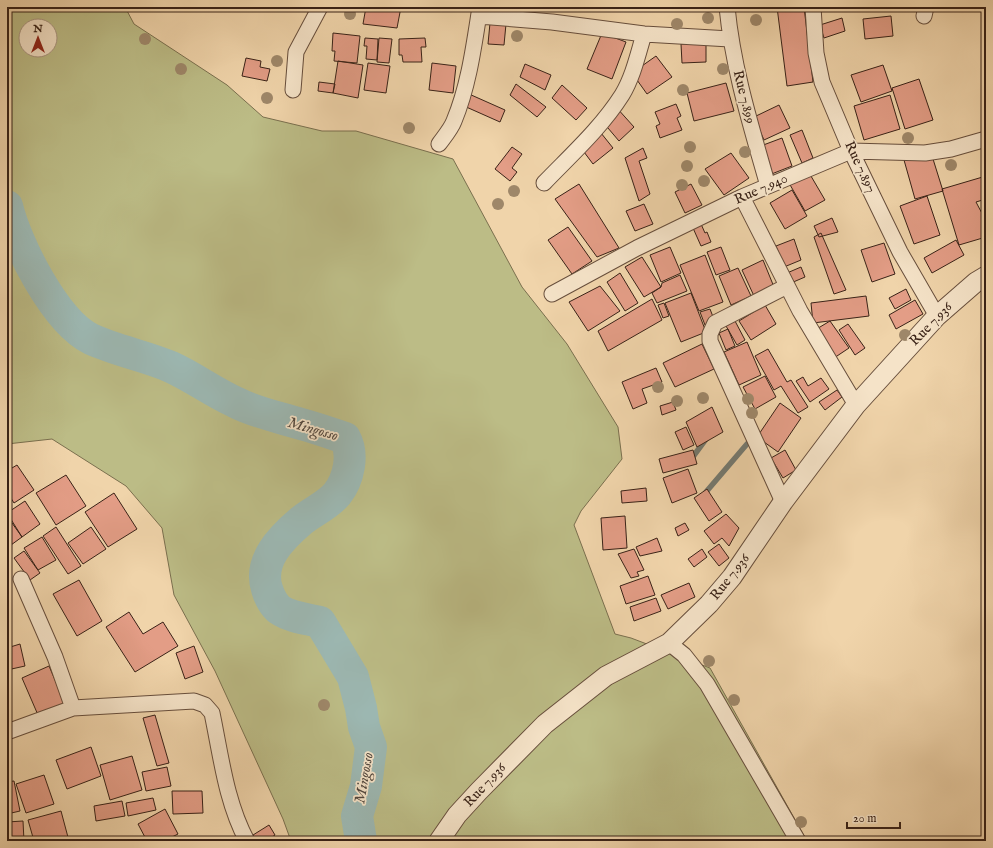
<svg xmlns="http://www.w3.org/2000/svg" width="993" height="848" viewBox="0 0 993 848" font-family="'IM FELL English',serif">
<rect width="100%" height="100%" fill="#f0d4aa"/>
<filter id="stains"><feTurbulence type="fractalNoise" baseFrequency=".005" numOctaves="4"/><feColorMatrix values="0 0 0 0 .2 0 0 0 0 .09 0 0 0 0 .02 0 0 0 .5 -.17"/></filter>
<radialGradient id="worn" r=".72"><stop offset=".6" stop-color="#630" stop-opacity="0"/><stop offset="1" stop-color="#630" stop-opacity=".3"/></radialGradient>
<path fill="#bcbc86" stroke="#7a6f4e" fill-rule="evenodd" d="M7,7H125L134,24L227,85L263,117L322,131H356L453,159L522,287L567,344L618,427L622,459L581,511L574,525L615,634L631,638L710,668L807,841H291L283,819L215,671L174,595L162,528L126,486L52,439L7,444ZM26,26H50V50H26Z"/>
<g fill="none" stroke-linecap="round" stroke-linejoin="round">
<path stroke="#747b73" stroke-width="5.5" d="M692,458L706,439
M706,492L747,444"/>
<path stroke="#9cb7b1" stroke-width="32" d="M7,206C16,244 55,321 91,339C117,351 146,356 171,367C193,377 213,392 235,402C256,413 279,417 301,424C316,428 330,433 345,438C354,454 349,479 337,494C327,506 313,511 301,521C281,538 258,561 267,589C269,596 274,606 280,610C290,617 308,619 320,622L353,677L361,708L364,727L371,747L366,786L357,816L361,841"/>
</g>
<path fill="#e39d86" stroke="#392217" d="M366,7H401L397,28L363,24Z
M777,7H804L813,82L787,86Z
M891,16L893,36L865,39L863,19Z
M842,18L845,31L824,38L820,25Z
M490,23L506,24L504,45L488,44Z
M333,33L360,36L357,63L334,61L335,51H332Z
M602,33L626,42L612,79L587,69Z
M365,38L378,39L377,60L366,59L367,46H364Z
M379,38L392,39L389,63L377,62Z
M425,38L426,47H421L422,62H403L402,55H399V39Z
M706,43V62L682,63L681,44Z
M656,56L672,77L647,94L632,73Z
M246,58L261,61L260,67L270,69L267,81L242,76Z
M338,61L363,65L358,98L333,93Z
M368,63L390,66L386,93L364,90Z
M432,63L456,66L453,93L429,90Z
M525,64L551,75L545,90L520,77Z
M883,65L892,91L861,102L851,75Z
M919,79L933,120L905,129L892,88Z
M319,82L335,84L333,93L318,91Z
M726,83L734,111L694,121L687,93Z
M516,84L546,107L537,117L510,95Z
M562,85L587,108L576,120L552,98Z
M469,94L505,110L500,122L464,106Z
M890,95L900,129L864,140L854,106Z
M676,104L681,116L677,118L682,130L660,138L656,126L660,124L655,112Z
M779,105L790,128L764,140L754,117Z
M616,107L634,127L619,141L602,121Z
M802,130L813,158L802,163L790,135Z
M601,133L613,148L593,164L581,148Z
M782,138L792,166L769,175L758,147Z
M512,147L522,154L512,168L517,172L510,181L495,169Z
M643,148L647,158L639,161L650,194L639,201L625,158Z
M731,153L749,178L724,195L705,169Z
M933,159L943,191L915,199L904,160Z
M808,171L825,200L805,211L789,183Z
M986,176V199L976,202L986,221V237L959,245L942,189Z
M579,184L619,248L597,257L555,199Z
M691,184L702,205L685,213L675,192Z
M792,190L807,216L785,229L770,203Z
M927,196L940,235L914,244L900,206Z
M644,204L653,224L635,231L626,211Z
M832,218L838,232L819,237L814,226Z
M701,224L705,233L707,232L711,242L701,246L693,228Z
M568,227L592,261L572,274L548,240Z
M821,233L846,290L834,294L814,237Z
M794,239L801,260L784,267L776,246Z
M956,240L964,255L932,273L924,258Z
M884,243L895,274L872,282L861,250Z
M670,247L681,273L661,282L650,255Z
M721,247L730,270L716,275L707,252Z
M705,255L723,302L699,311L680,265Z
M642,257L661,287L644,297L625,267Z
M763,260L774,287L754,296L742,270Z
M801,267L805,277L791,283L787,273Z
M738,268L751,296L731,305L719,276Z
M620,273L638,303L625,311L607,282Z
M680,275L687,291L657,303L652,293L661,287L662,283Z
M600,286L620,311L588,331L569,302Z
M906,289L911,300L895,309L889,298Z
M691,293L706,332L681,342L665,303Z
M866,296L869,316L813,323L811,303Z
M652,299L662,320L608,351L598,331Z
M915,300L923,314L896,329L889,315Z
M664,303L669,316L663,318L658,305Z
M765,305L776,324L751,340L739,321Z
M710,309L715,322L705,325L700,312Z
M735,321L745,340L737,345L726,326Z
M830,321L849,348L834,358L815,330Z
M848,324L865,348L855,355L839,330Z
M728,329L735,346L726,350L719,333Z
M747,342L761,375L739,385L724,352Z
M702,344L714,369L675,387L663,363Z
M768,349L787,382L791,380L808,407L798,413L781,386L774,390L755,356Z
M656,368L662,382L642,389L647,403L633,409L622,382Z
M765,376L776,397L755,409L743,387Z
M803,377L808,386L821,378L829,389L810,402L796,381Z
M837,390L842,397L825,410L819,402Z
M673,402L676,410L662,415L660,406Z
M780,403L801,418L778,452L757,437Z
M712,407L723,432L697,447L686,422Z
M686,427L694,445L683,450L675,432Z
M693,450L697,464L663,473L659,459Z
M785,450L796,470L783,478L771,458Z
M17,465L34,490L14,503L7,492V471Z
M688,469L697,493L672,503L663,478Z
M66,475L86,506L56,525L36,493Z
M646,488L647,501L622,503L621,491Z
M707,489L722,512L709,521L694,498Z
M114,493L137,529L108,547L85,512Z
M25,501L40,524L22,537L7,513Z
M726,514L739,528L729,546L722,538L714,544L704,531Z
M7,516L22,537L11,545L7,539Z
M625,516L627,548L603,550L601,518Z
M685,523L689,530L678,536L675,528Z
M56,527L81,566L68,574L43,536Z
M91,527L106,549L83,564L68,543Z
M42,537L56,560L38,570L24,548Z
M657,538L662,551L640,556L636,547Z
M719,544L729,558L719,566L708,552Z
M634,549L644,570L637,572L639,576L631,578L618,554Z
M702,549L707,557L694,567L688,559Z
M24,551L40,573L30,580L14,558Z
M648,576L655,595L626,604L620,586Z
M79,580L102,621L77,636L53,594Z
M689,583L695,597L668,609L661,595Z
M656,598L661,611L634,621L630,607Z
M129,612L143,634L163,622L178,646L135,672L106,627Z
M20,644L25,666L7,670V648Z
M194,646L203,672L185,679L176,653Z
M49,666L65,703L38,715L22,678Z
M155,715L169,763L157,766L143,718Z
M91,747L101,776L67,789L56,760Z
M132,756L142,790L110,800L100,765Z
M167,767L171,786L146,791L142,772Z
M44,775L54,804L26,813L16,784Z
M14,781L20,811L7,814V782Z
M172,791H202L203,813L173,814Z
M153,798L156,810L128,816L126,803Z
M122,801L125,816L96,821L94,806Z
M165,809L178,834L164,841H147L138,824Z
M61,811L69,841H34L28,820Z
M23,821L24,841H7V822Z
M269,825L275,835L266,841H257L253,835Z"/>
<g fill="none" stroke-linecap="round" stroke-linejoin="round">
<defs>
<path id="minor" d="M727,7C733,69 751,126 768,186
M813,7L816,53L822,82L851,151L900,252L937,316
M479,16L552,22L644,34L730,39
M924,16L926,7
M293,90L296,52L320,7
M439,144C444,137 451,129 454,121C469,85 474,45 480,7
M544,183C571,155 601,128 622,95C633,77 638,54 644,34
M742,197L800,311L856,405
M552,294L637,248L742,197L851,151L925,153L951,149L986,139
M783,502L710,341V334L715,323L787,286
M21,579L55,657L73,708
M669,643L684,655L707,684L798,841
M7,732L73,708L194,701L205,705L212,713C221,756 226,802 247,841"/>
<path id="tertiary" d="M439,841L457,815L479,791L545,724L606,676L669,643L709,604L732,577L783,502L856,405L937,316L976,282L986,276"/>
</defs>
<use href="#minor" stroke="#674e3c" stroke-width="17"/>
<use href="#tertiary" stroke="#674e3c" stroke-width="21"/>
<use href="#minor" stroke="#f5e3c8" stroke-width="15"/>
<use href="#tertiary" stroke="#f5e3c8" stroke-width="19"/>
</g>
<g fill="#9e8769">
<circle cx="350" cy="14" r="6"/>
<circle cx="708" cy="18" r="6"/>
<circle cx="756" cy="20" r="6"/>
<circle cx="677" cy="24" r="6"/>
<circle cx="517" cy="36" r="6"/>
<circle cx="145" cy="39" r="6"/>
<circle cx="277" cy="61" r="6"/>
<circle cx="181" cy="69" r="6"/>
<circle cx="723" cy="69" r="6"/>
<circle cx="683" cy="90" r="6"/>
<circle cx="267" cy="98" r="6"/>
<circle cx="409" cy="128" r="6"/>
<circle cx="908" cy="138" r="6"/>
<circle cx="690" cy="147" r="6"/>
<circle cx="745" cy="152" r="6"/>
<circle cx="951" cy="165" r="6"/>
<circle cx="687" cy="166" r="6"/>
<circle cx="704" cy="181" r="6"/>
<circle cx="682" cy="185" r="6"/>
<circle cx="514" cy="191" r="6"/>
<circle cx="498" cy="204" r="6"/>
<circle cx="905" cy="335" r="6"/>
<circle cx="658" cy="387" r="6"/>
<circle cx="703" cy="398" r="6"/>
<circle cx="748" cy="399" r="6"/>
<circle cx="677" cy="401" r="6"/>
<circle cx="752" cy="413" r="6"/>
<circle cx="709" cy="661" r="6"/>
<circle cx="734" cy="700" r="6"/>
<circle cx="324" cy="705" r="6"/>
<circle cx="801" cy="822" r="6"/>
</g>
<g text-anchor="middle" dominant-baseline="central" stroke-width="3.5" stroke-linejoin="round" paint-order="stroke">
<g font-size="14" fill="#392217" stroke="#f5e3c8">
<text transform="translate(744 97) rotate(76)">Rue 7.899</text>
<text transform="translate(860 167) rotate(65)">Rue 7.897</text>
<text transform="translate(761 189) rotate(-24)">Rue 7.940</text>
<text transform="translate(931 324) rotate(-46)">Rue 7.936</text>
<text transform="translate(730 577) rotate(-52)">Rue 7.936</text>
<text transform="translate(485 785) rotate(-47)">Rue 7.936</text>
</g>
<g font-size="15" font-style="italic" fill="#52473e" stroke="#f5e3c8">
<text transform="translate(313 429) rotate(16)">Mingosso</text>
<text transform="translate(364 778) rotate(-80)">Mingosso</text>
</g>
</g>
<rect width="993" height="848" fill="none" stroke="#f0d4aa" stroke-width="24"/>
<rect x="8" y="8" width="977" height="832" fill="none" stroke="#392217" stroke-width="2"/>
<rect x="12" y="12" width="969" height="824" fill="none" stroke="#392217"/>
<g transform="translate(38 38)"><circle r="19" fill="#f5e3c8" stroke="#aa9681"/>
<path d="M0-3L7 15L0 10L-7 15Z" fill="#8f2418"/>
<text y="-6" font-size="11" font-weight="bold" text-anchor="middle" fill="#392217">N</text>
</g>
<path d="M847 822v6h53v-6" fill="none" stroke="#392217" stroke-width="2"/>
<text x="853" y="822" font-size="12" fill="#392217" stroke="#f5e3c8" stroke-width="3" paint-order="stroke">20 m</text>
<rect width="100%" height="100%" filter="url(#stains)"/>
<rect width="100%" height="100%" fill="url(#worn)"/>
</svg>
